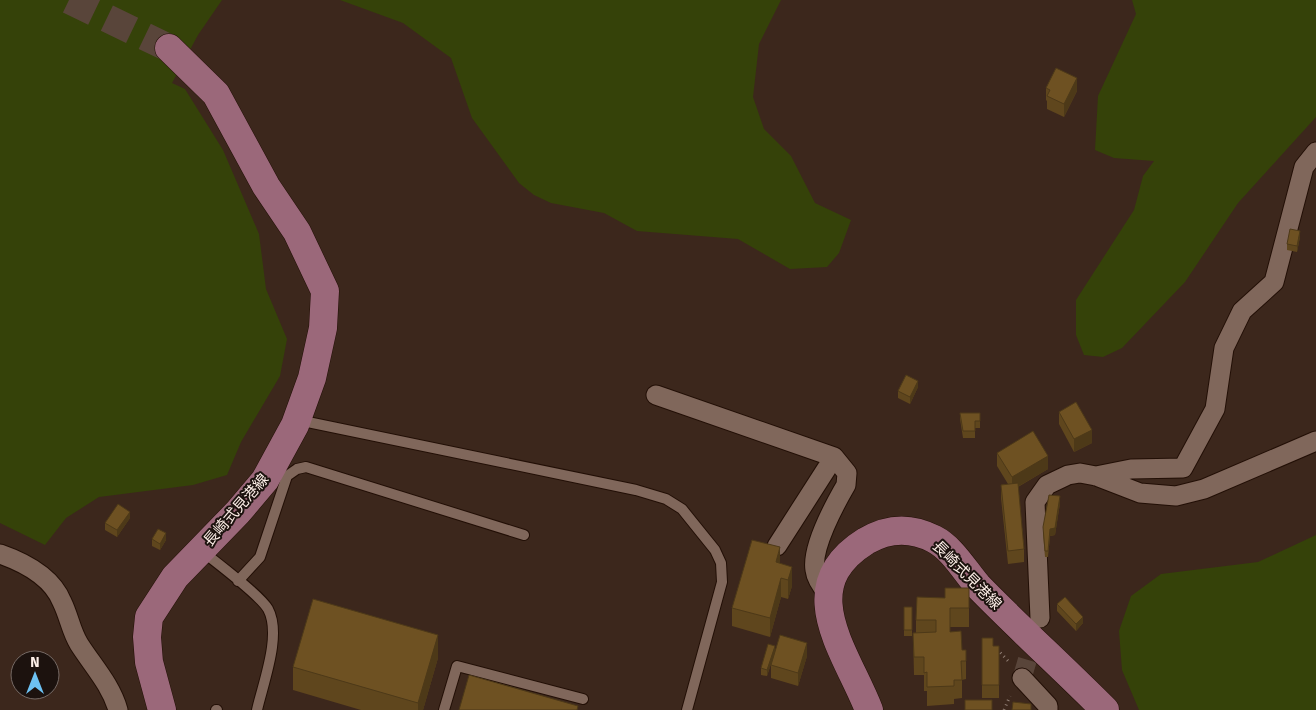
<svg xmlns="http://www.w3.org/2000/svg" width="1316" height="710" viewBox="0 0 1316 710" font-family="'Fira Sans','Noto Sans JP',sans-serif">
<rect width="100%" height="100%" fill="#3c271c"/>
<path fill="#354209" d="M0,0H222L198,35L172,83L185,89L223,150L259,234L266,289L287,339L280,376L241,442L227,475L193,485L99,497L66,518L45,545L0,523Z
M340,0H781L759,44L753,97L764,129L791,156L815,203L851,220L839,253L827,267L790,269L738,239L637,231L604,213L551,203L534,195L519,183L472,118L451,58L403,23Z
M1132,0H1316V117L1238,203L1185,282L1122,348L1103,357L1084,355L1076,335V300L1134,210L1143,176L1154,161L1114,158L1095,150L1098,96L1136,14Z
M1316,535V710H1139L1122,670L1119,631L1131,596L1161,574L1258,562Z"/>
<g fill="none" stroke-linecap="round" stroke-linejoin="round">
<path stroke="#59453a" stroke-width="19" stroke-dasharray="19 9" stroke-linecap="butt" d="M1022,678L1036,631"/>
<path stroke="#59453a" stroke-width="28" stroke-dasharray="28 14" stroke-linecap="butt" d="M69,0L169,48"/>
<defs>
<path id="service" d="M298,420L636,490L666,499L682,509L715,550L721,563L722,582L687,710
M202,551C217,563 260,595 268,609C282,635 263,683 257,710
M238,581L260,557L287,476L297,469L306,467L524,535
M216,710H217
M444,710L457,666L583,699"/>
<path id="minor" d="M656,395L834,457L847,473L846,485C835,504 811,548 815,570C816,579 822,587 828,594
M1096,476L1131,469L1183,468L1215,409L1224,348L1242,311L1274,282L1304,167L1316,152
M777,546L834,457
M0,554C23,562 52,577 62,602C69,616 71,631 79,644C93,666 111,685 118,710
M1040,618L1035,502L1047,485L1068,475L1080,473L1096,476L1140,493L1176,496L1204,489L1316,441
M1022,678L1048,706V710"/>
<path id="secondary" d="M162,710L149,662L147,637L149,617L175,577L238,512L265,480L295,425L312,378L323,328L325,291L297,232L266,186L216,94L169,48
M869,710C846,651 792,587 866,541C888,528 911,527 934,539C952,548 965,571 978,586C1019,628 1063,668 1105,710"/>
</defs>
<use href="#service" stroke="#220f06" stroke-width="12"/>
<use href="#minor" stroke="#220f06" stroke-width="21"/>
<use href="#secondary" stroke="#220f06" stroke-width="29"/>
<path stroke="#907e74" stroke-width="3" stroke-dasharray="1 4" stroke-linecap="butt" d="M997,649L1010,663
M1004,710L1010,696"/>
<use href="#service" stroke="#80675b" stroke-width="10"/>
<use href="#minor" stroke="#80675b" stroke-width="19"/>
<use href="#secondary" stroke="#9b687a" stroke-width="28"/>
</g>
<path fill="#5f461d" d="M1046,88L1077,91L1064,117L1047,109V101L1046,100Z
M1300,237L1297,252L1287,250V244Z
M918,387L910,404L898,398V391Z
M1059,412L1092,443L1074,452L1059,424Z
M960,413H980V428H975V438H963L960,419Z
M997,453L1048,469L1018,487L1024,549V562L1008,564L1001,498V485L1008,484L997,466Z
M1060,503L1055,535L1050,536L1048,557H1045L1043,533Z
M130,518L117,537L105,530V523Z
M152,539L166,540L160,550L152,546Z
M780,563L792,586L788,599L781,597L770,637L732,626V608Z
M969,588V627H950V632L962,650H966V679L962,680V698L954,699V704L927,706V691H924V675H914L913,633H916V620L945,598Z
M1057,604L1083,623L1076,631L1057,611Z
M904,607H912V636H904Z
M982,638L993,646H999V698H982Z
M775,652L767,676L761,675V668Z
M807,656L798,686L771,678V665Z
M438,658L423,710H361L293,690V667Z"/>
<path fill="#4d3918" d="M1077,78V91L1064,117V104Z
M1300,231V237L1297,252V246Z
M918,381V387L910,404V397Z
M1092,430V443L1074,452V439Z
M1048,456V469L1012,490V477Z
M1060,496V503L1055,535L1050,536L1048,557L1050,529Z
M130,512V518L117,537V530Z
M166,533V540L160,550V544Z
M780,547V566L776,562Z
M792,567V586L788,599V580Z
M781,578V597L770,637V618Z
M1083,617V623L1076,631V624Z
M438,635V658L423,710H418V703Z
M807,643V656L798,686V673Z
M775,646V652L767,676V670Z"/>
<path fill="#6e5122" stroke="#4d3918" d="M1056,68L1077,78L1064,104L1047,96L1050,90L1046,88Z
M1290,229L1300,231L1297,246L1287,244Z
M906,375L918,381L910,397L898,391Z
M1076,402L1092,430L1074,439L1059,412Z
M960,413H980V421H975V431H963Z
M1033,431L1048,456L1012,477L997,453Z
M1018,483L1024,549L1008,551L1001,485Z
M1049,495L1060,496L1055,528L1050,529L1048,551H1045L1043,527Z
M118,504L130,512L117,530L105,523Z
M158,529L166,533L160,544L152,539Z
M752,540L780,547L776,562L792,567L788,580L781,578L770,618L732,608Z
M945,588H969V608H950V632L961,631L962,650H966V661H961L962,680H954V686L927,687V672L924,673V657H914L913,633L936,632V620H916L917,597L945,598Z
M1065,597L1083,617L1076,624L1057,604Z
M313,599L438,635L418,703L293,667Z
M904,607H912V630H904Z
M780,635L807,643L798,673L771,665Z
M982,638H993V646H999V685H982Z
M768,644L775,646L767,670L761,668Z
M469,675L578,706L577,710H459Z
M965,700H992V710H965Z
M1013,702L1031,704V710H1012Z"/>
<g text-anchor="middle" dominant-baseline="central" stroke-width="4" stroke-linejoin="round" paint-order="stroke">
<g font-size="15" fill="#fceee7" stroke="#1c120e">
<text transform="translate(236 510) rotate(-49)">長崎式見港線</text>
<text transform="translate(967 575) rotate(45)">長崎式見港線</text>
</g>
</g>
<g transform="translate(35 675)"><circle r="24" fill="#1c120e" stroke="#766a65"/>
<path d="M0-4L9 19L0 12L-9 19Z" fill="#6dc2f3"/>
<text y="-8" font-size="14" font-weight="bold" text-anchor="middle" fill="#fceee7">N</text>
</g>
</svg>
